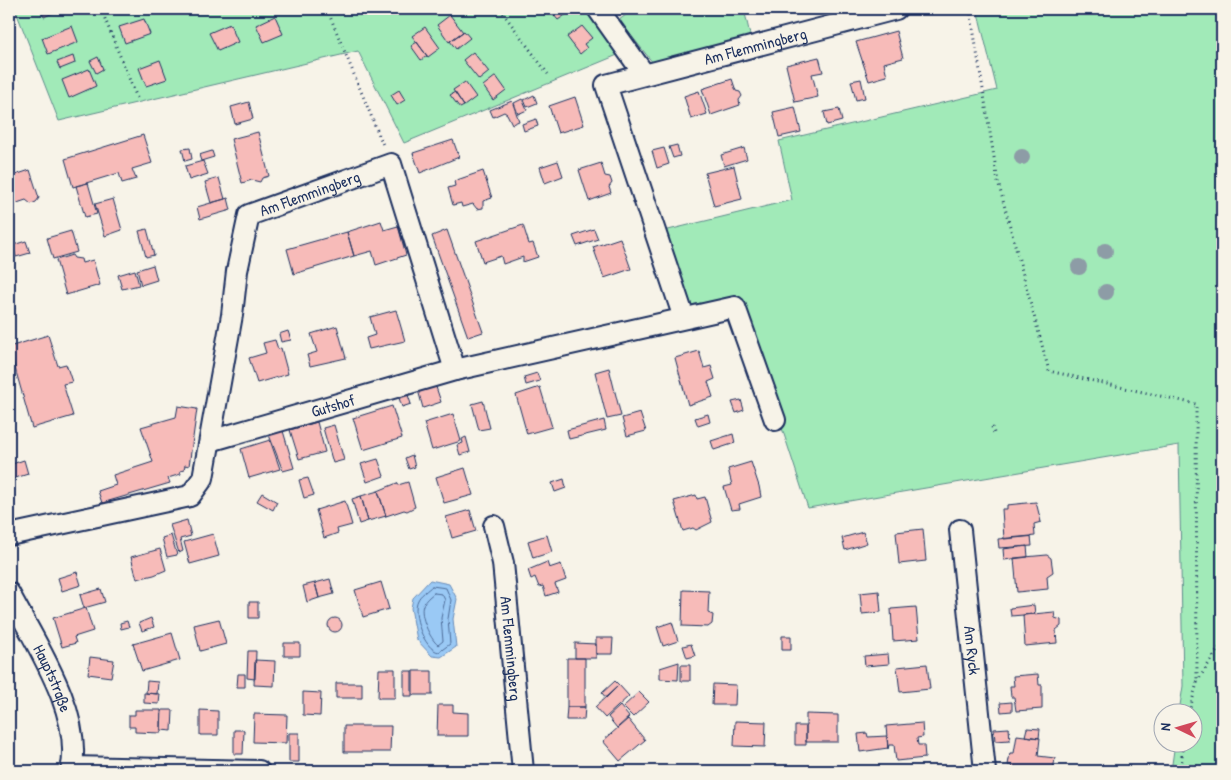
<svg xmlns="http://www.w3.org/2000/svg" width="1231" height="780" viewBox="0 0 1231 780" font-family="'Patrick Hand',sans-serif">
<rect width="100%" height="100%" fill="#f7f3e8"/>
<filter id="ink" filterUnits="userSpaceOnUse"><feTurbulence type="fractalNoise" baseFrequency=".02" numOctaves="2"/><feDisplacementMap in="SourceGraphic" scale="10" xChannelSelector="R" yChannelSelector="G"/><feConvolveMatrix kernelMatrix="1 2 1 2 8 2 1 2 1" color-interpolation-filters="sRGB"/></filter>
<g filter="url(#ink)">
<path fill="#a1eab8" stroke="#5e8c8b" d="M15,9H588L620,54L404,143L358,51L59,121Z
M634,9H744L751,39L653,63L619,20Z
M977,9H1222V771H1171L1175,743L1194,742V712H1179L1183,686L1179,445L808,508L739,296L691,305L684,299L664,231L792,200L779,141L997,90Z"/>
<path fill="#9ac9f5" stroke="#678bb9" d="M430,580L449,584L457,599L453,619L456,647L441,657L432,656L417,640L411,608L413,598Z"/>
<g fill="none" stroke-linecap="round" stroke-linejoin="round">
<path stroke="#4e6d9a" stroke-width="1" d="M432,586L446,588L451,600L448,619L450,644L439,652C424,650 411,613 418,600C420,595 428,590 432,586Z
M434,593L442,594L445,600L441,618L443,641L438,645C430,639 419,615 423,605C425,600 430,596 434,593Z"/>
</g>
<path fill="#f7bbb9" stroke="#1b2f5e" d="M40,9H54L55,12L44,17Z
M561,9H574L558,20L553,14Z
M450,15L463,32L449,42L437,25Z
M275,16L283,34L264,42L256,25Z
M144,19L150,34L125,43L119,27Z
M230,24L238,42L218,51L209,33Z
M72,26L78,42L48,54L42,38Z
M582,26L592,38L584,44L587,48L580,54L567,37Z
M425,27L440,48L428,57L412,36Z
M464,31L470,38L456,49L450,41Z
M896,31L903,58L884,63L887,76L869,81L856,42Z
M417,42L427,56L421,60L411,46Z
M473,52L489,72L479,80L463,60Z
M73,56L75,63L60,69L57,62Z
M98,57L103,69L96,73L90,61Z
M819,57L823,72L812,74L818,97L795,102L786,65Z
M160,60L167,79L146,86L139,68Z
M89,69L96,86L69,98L62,80Z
M496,76L506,90L493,100L483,86Z
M9,79L15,93L9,95Z
M732,79L736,91L740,92L742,96L739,100L740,105L711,115L702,89Z
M861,79L865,98L856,100L851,81Z
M465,82L476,97L464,106L453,90Z
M399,90L405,100L397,105L391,95Z
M699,91L707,114L691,119L684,96Z
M455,92L464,106L460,108L450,95Z
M534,95L537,103L527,107L524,100Z
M575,97L584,125L558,133L549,106Z
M522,99L527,110L518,114L514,103Z
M512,101L519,121L512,124L507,114L504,112L493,117L490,110Z
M249,102L253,119L235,124L231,107Z
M795,107L801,132L779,137L773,112Z
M839,109L842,121L827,125L824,112Z
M536,119L538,126L524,131L522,124Z
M258,132L269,176L262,178L260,182L252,180L242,183L231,139Z
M143,135L152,163L132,169L136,179L122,183L119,173L73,187L65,159Z
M453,140L459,157L420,173L413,153Z
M677,145L680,156L673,158L669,147Z
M190,148L192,159L185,161L182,149Z
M664,148L669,164L657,168L652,151Z
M744,148L747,159L724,166L721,155Z
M212,151L214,157L201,161L199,155Z
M203,161L208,174L189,180L185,166Z
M558,161L563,176L545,183L540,167Z
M601,163L605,176L610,177L612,183L609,187L611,193L589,201L579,170Z
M734,166L742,199L714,206L705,173Z
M30,170L39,198L36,202L31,204L26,200L14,204L9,190V177Z
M483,171L492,198L483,201V208L477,209L473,204L462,207L461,203L453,205L448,188L455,186L454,181Z
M219,178L225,199L211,203L205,182Z
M88,183L97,214L85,217L76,186Z
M228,198L231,210L200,219L197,207Z
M113,199L122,230L105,236L95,204Z
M381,221L384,230L398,226L406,255L376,265L372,251L354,256L347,232Z
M523,225L529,244L533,243L538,257L523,262V257L503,264L501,256L483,262L476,241Z
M147,229L154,255L146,257L139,231Z
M594,229L598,239L577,246L573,236Z
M447,230L483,332L468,337L432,236Z
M71,231L77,252L53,259L47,238Z
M347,232L354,256L294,274L287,249Z
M620,238L631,269L604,278L593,247Z
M26,241L30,253L16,257L13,245Z
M72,255L74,258L81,259L82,263L93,260L100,285L66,295L56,260Z
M153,265L157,280L141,285L137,270Z
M135,270L139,285L122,289L118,275Z
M9,291L15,309L9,311Z
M396,310L405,341L369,349L366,338L375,335L370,317Z
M337,326L346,358L310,366L307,355L317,352L311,334Z
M288,331L291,340L281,342L279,334Z
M48,335L58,366L66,364L72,382L63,384L73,416L32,428L9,347Z
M275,340L278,349L281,348L288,374L257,383L249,358L266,353L263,343Z
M699,351L704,368L711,366L715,379L708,382L713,397L688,405L675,358Z
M609,368L621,416L607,419L595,372Z
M537,373L540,381L526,385L524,377Z
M435,384L441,402L423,408L418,390Z
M540,387L552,427L527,434L516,395Z
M407,392L411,404L402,407L398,395Z
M741,400L744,410L736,413L732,402Z
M483,401L490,428L479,430L472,404Z
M178,406L197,409L189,466L185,465L184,470L180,471L181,474L168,478L170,483L102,503L98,491L116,485L113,475L153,462L141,427L176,417Z
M392,406L402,438L363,450L353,418Z
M640,413L646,431L627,436L622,418Z
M453,414L461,441L432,450L424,423Z
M708,414L710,422L698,426L695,418Z
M604,420L606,430L569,439L567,430Z
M317,422L325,452L299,459L290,430Z
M334,425L344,460L333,463L323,428Z
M283,431L294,468L283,471L269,435Z
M733,434L735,443L714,450L711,441Z
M466,437L470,452L460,455L457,445L463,443L462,439Z
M270,440L280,469L249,478L241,449Z
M412,455L415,467L409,469L405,458Z
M378,459L384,476L367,482L361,464Z
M24,460L28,474L9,480V465Z
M751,462L759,486L761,497L739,504L740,509L731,510L724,487L732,485L728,469Z
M465,468L473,495L444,503L436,477Z
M308,478L314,495L304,498L299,480Z
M564,479L566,488L555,492L552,483Z
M408,482L415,507L407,511L404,510L386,516L378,491L397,483L398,485Z
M378,491L386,516L368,521L361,496Z
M262,493L277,502L273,510L257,501Z
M696,495L697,499L705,497L712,522L696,530L693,528L683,531L674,501Z
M361,496L368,521L359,524L352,499Z
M345,501L352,525L337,529L338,533L324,538L316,510Z
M1036,502L1041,522L1034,524L1035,536L1004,539L1002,509H1007V505Z
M470,510L476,531L452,538L446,517Z
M187,520L191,536L180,539L183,551L179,553L170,525Z
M923,529L926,561L899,564L896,532Z
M863,532L867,543L845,550L842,538Z
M213,534L219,556L190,564L184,542Z
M171,535L177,555L167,557L162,538Z
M547,535L552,552L533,558L528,541Z
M1031,536L1032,546L999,548L998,539Z
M1027,546L1028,557L1004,560L1003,549Z
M160,549L166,570L154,575L137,579L131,557Z
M1047,555L1051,558L1053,572L1047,576L1048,589L1017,592L1014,558Z
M547,562L549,568L561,564L566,580L555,584L558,592L546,596L543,586L539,587L535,577L531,579L528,570Z
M77,572L81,585L62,591L58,578Z
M330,579L334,594L319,598L315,583Z
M381,582L389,609L363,617L355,590Z
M315,583L319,598L307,602L303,586Z
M101,589L105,602L84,608L80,595Z
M683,590L709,591L708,613L713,615L712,624L708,627L682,626Z
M879,591L881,612L862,614L860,593Z
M249,602H258V618H249Z
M1034,605L1035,614L1011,616L1010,608Z
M916,607L919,639L893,641L891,609Z
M86,608L93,631L74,637L76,643L62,647L53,618Z
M1054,612L1055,618L1061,620V626L1056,630L1057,643L1025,646L1023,615Z
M151,618L154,627L142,631L139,623Z
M328 625a7 7 0 1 1 14 0a7 7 0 1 1-14 0Z
M219,619L226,644L200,651L194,625Z
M127,621L129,627L121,629L120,623Z
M672,622L678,641L663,646L657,627Z
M172,633L180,660L142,671L133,644Z
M782,636H791V650H782Z
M596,638H613L612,654H596Z
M284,643H300V656H284Z
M575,643L596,644V658H575Z
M691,644L695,656L687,658L683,646Z
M248,651H256L255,679L247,678Z
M888,654L889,664L865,666L864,656Z
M90,657L114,660L111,677L88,674Z
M567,658H585V707H567Z
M255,660L275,661L274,686L254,685Z
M679,662L678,680L660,679V668Z
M927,664L930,689L900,692L897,667Z
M681,665H690V681H681Z
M379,669H395V698H378Z
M404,671H412V696H404Z
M413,671H432V695H413Z
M238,674H245V687H237Z
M1038,674L1039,685H1042V709L1016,711L1014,697H1011L1010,686H1014L1013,676Z
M147,681L158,682L157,694L146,693Z
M615,681L619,685L606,698L602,693Z
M336,683H362V698H336Z
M713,684L736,685L735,705H712Z
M619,685L629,696L605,718L595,707Z
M303,692L321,693L320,716L303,715Z
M639,692L649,702L633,717L623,707Z
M144,693L160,694L159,704L144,703Z
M1012,702V711L1001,712L1000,703Z
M438,705H453V712L468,713V736H437Z
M620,706L629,717L617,728L608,717Z
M567,707H585L584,720H566Z
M135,710H161V733L135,732V727H129V715H135Z
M162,710H173L172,731L161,730Z
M200,710L218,711V735H200Z
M254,714L287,715L286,743L253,742Z
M806,714L838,715V742H806Z
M628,719L645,740L620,761L603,741Z
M735,721L766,722L765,747L734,746Z
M922,723L923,737L917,738L918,745H924L925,758L896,761L894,745H889L888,749L886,726Z
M344,726H391L390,752H344Z
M795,726H806V745H795Z
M1009,728L1010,740L995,741L994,729Z
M1027,728L1040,729L1039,738L1025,736Z
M234,730H244L243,754H234Z
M289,733H299V762H289Z
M867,733L868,737L887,736L888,748L860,752L858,734Z
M1017,735L1040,738L1038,756L1055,758L1053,771L1012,769L1013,765H1008L1010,753H1014Z"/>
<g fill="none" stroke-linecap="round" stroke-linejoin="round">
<defs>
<g id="minor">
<path d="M598,9L644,74"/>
<path id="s1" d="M684,318L606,85L896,9"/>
<path id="s2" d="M210,441L455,370"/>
<path id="s3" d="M494,526L503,563L523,771"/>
<path id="s4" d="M960,530L985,771"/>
<path id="s5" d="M9,535L190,496L203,478L232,315L237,271L249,215L391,164L455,370L735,307L775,420"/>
<path id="s6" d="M9,593C35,643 84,714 71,771"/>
<path d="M72,767L259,771"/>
</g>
</defs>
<use href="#minor" stroke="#1b2f5e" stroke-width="24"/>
<path stroke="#1b2f5e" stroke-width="3" stroke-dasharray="1 4" stroke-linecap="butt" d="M101,9L137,98
M327,9L384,147
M500,9L548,74
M970,9L998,182L1049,371L1196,404L1197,683L1189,712
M992,427L994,433
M1197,682L1218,649L1222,647
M1181,771L1183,742"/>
<use href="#minor" stroke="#f7f3e8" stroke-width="20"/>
</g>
<g fill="#8d9ca6">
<circle cx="1022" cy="157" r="8"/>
<circle cx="1105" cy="251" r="8"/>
<circle cx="1079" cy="267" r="8"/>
<circle cx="1106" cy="292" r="8"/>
</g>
</g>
<g text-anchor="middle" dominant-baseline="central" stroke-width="4.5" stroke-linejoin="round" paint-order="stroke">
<g font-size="16" fill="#1b2f5e" stroke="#f7f3e8">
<text stroke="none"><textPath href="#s1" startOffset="400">Am Flemmingberg</textPath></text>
<text stroke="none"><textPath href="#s5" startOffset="539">Am Flemmingberg</textPath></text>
<text stroke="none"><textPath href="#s2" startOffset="128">Gutshof</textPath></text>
<text stroke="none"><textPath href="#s3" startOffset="124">Am Flemmingberg</textPath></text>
<text stroke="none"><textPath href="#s4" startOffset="121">Am Ryck</textPath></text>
<text stroke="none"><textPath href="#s6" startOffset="96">Hauptstraße</textPath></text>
</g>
</g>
<rect width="1231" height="780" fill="none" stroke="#f7f3e8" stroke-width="30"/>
<rect x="15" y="15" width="1201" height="750" fill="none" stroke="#1b2f5e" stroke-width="2" filter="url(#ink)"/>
<g transform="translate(1178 728) rotate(275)"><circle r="24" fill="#f7f3e8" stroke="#9fa5b1"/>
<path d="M0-4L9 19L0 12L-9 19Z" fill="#d1495b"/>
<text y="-8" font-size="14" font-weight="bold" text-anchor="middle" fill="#1b2f5e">N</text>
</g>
</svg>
